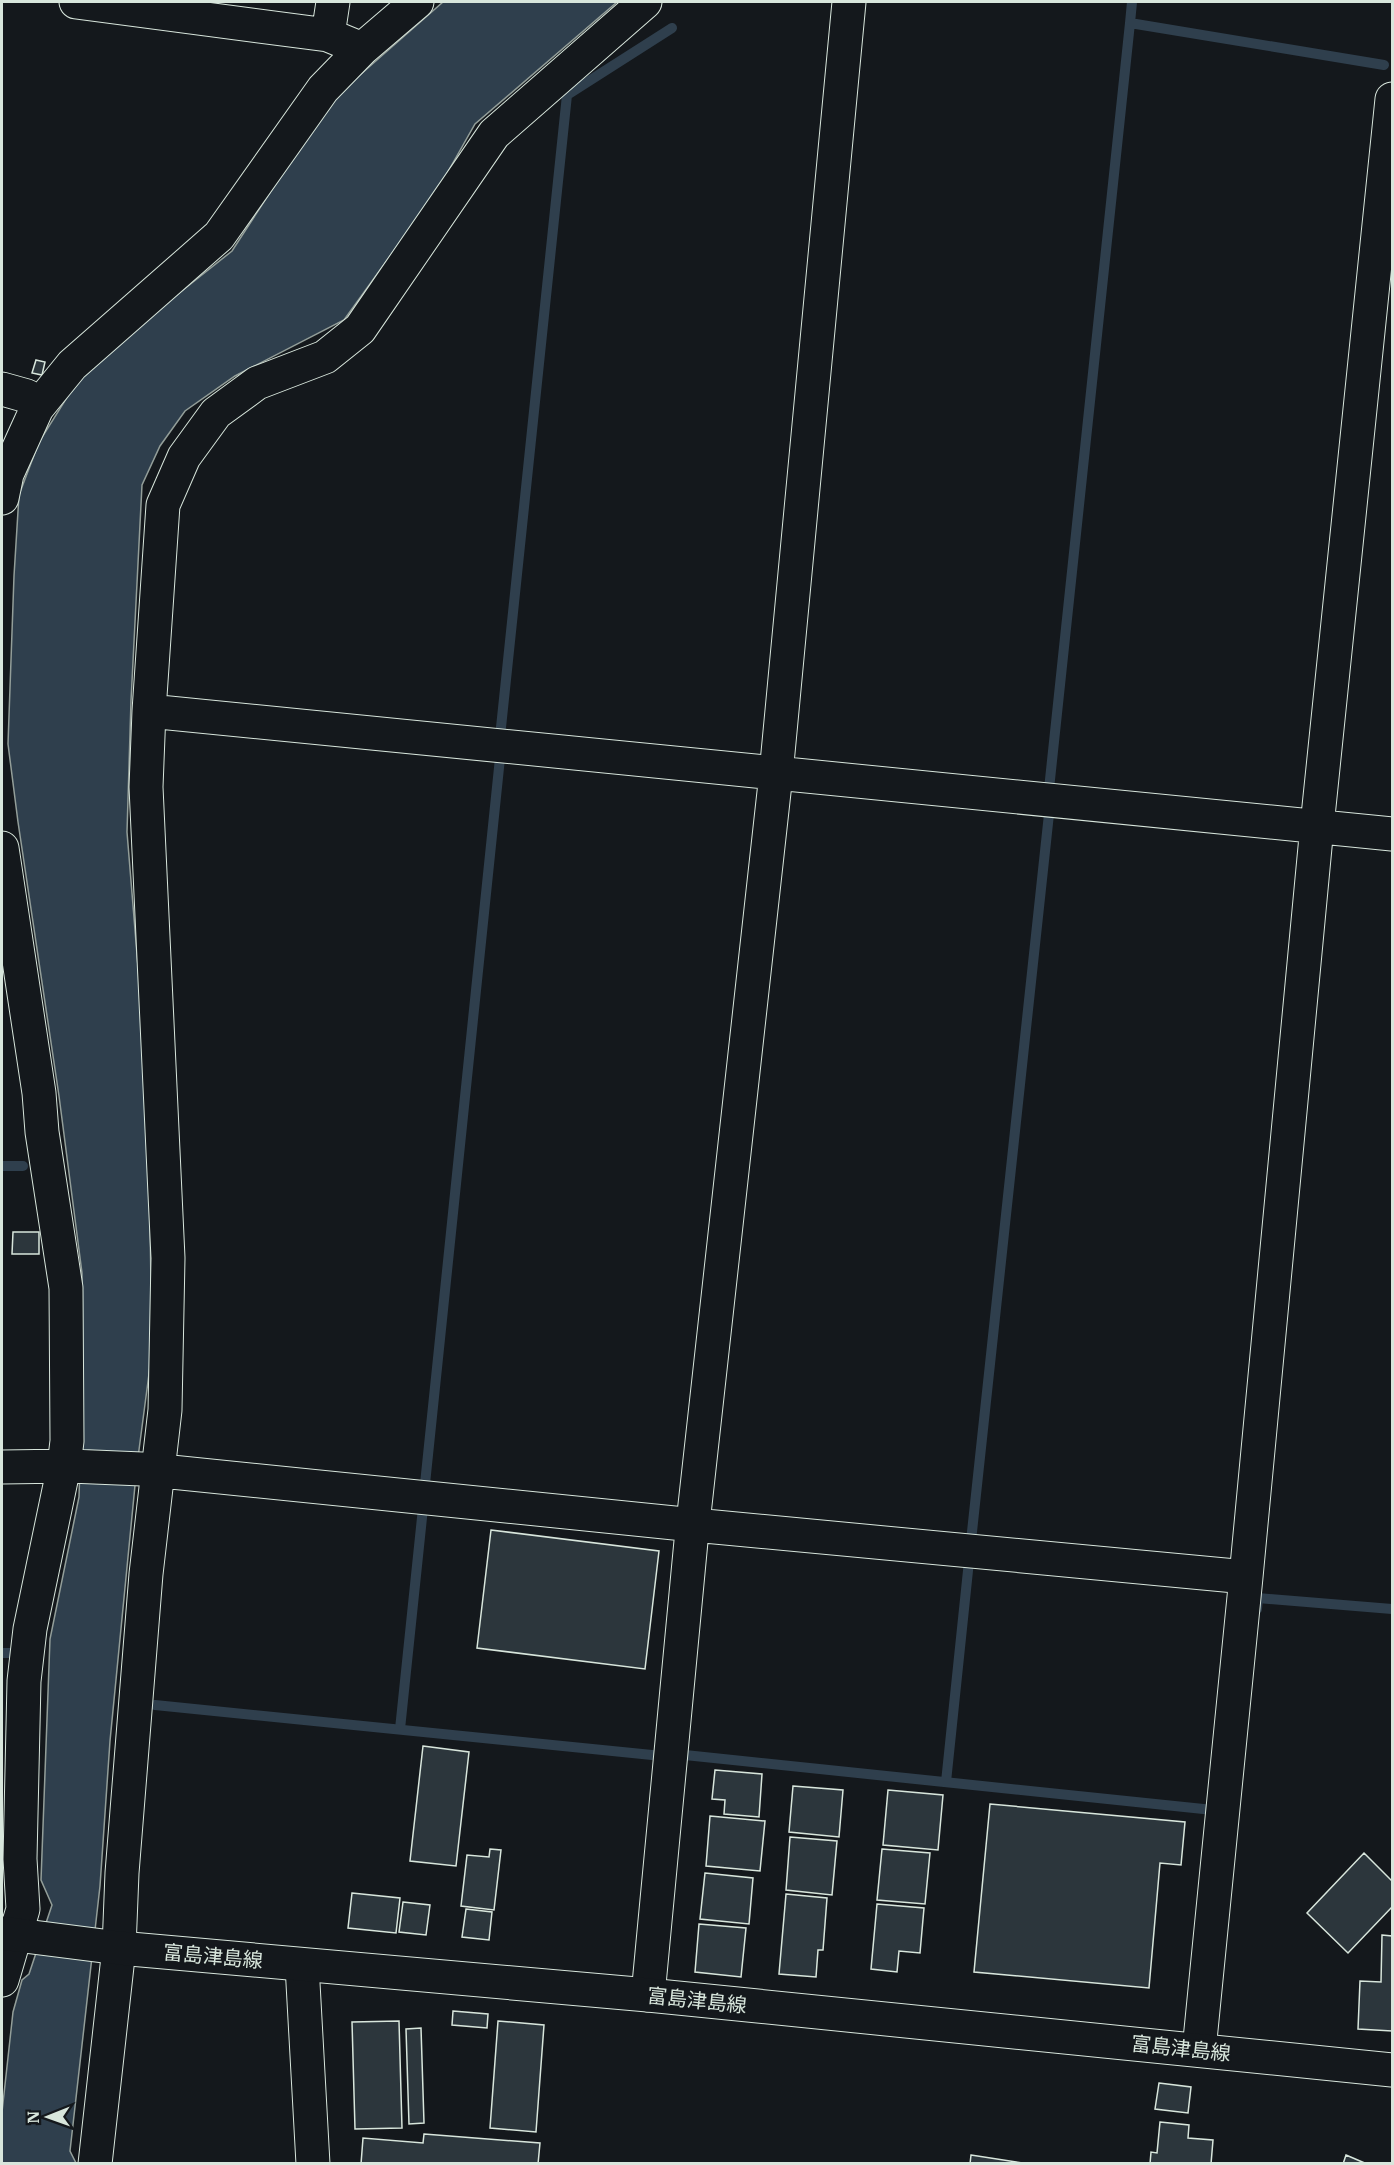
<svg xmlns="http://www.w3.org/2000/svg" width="1394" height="2165" viewBox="0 0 1394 2165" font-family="'IBM Plex Serif','Noto Sans JP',serif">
<rect width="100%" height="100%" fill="#14181c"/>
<path fill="#2f3f4d" stroke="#939e99" stroke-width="1.5" d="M443,2H617L475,124L437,191L344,320L235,376L185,411L160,446L142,485L131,701L127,832L148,1089L152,1351L137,1465L110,1741L100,1886L70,2151L76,2163L2,2164V2112L13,2012L22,1980L29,1974L52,1905L41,1880L50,1639L79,1497L82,1404V1273L59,1096L18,822L8,744L14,576L19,495L39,442L86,367L232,251L328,103Z"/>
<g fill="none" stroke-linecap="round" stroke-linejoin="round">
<path stroke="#2f3f4d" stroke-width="10" d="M1132,2L1130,23L1384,65
M500,737L567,95L672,28
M1049,789L1130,23
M2,1166H23
M425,1484L500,758
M971,1541L1049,814
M1257,1609L1258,1598L1392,1609
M2,1653H15
M155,1705L662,1756
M400,1729L423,1508
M685,1755L1213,1810
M946,1782L969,1561"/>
</g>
<path fill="#2c363c" stroke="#d8e6dc" stroke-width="1.5" d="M36,360L45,362L42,375L32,373Z
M13,1232H39V1254H12Z
M491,1530L659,1551L645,1669L477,1648Z
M423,1746L469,1752L456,1866L410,1861Z
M715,1770L762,1774L759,1817L724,1814L725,1800L712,1799Z
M793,1786L843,1790L839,1837L789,1832Z
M888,1790L943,1795L938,1850L883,1845Z
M990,1804L1185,1822L1181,1865L1160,1863L1149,1988L974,1972Z
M710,1816L765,1821L760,1871L706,1866Z
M790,1837L837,1841L832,1895L786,1890Z
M490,1849L501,1850L494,1910L461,1906L467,1855L489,1857Z
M882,1849L930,1853L925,1904L877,1900Z
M1364,1853L1392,1881V1907L1348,1953L1307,1913Z
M705,1873L753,1878L749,1924L700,1919Z
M352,1893L400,1898L396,1933L348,1928Z
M786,1894L827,1898L823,1950H818L816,1977L779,1974Z
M403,1902L430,1905L426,1935L399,1932Z
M877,1904L924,1908L920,1953L899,1951L897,1972L871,1969Z
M466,1909L492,1912L489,1940L462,1937Z
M699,1924L746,1928L741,1977L695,1972Z
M1382,1935L1392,1936V2031L1358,2029L1360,1981L1381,1982Z
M453,2011L488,2014L487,2028L452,2025Z
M399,2021L402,2128L355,2129L352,2022Z
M498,2021L544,2025L536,2132L490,2128Z
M421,2028L424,2123L409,2124L406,2029Z
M1159,2083L1191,2087L1188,2113L1155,2109Z
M1160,2122L1189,2125L1188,2138L1213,2140L1211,2164H1150L1151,2152L1157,2153Z
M424,2134L540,2143L538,2164H361L363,2138L423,2143Z
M971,2155L1029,2164H970Z
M1346,2155L1367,2164H1343Z"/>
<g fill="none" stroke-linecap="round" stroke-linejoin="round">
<defs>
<path id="minor" d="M76,2L328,35L333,2
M362,49L417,2
M2,389L27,396L37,408L72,365L219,236L323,89L362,49L328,35
M2,498L7,474L37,408
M149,711L1392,834
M2,848L39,1093L42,1132L66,1288L67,1441L64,1466L30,1629L24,1681L20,1859L23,1909L2,1980
M2,1467L70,1466L142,1469L694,1525L1246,1577
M302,1965L313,2164
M648,1995L691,1541L776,774L849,2
M1199,2050L1246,1577L1317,826L1392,99
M95,2164L119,1948L122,1873L146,1574L165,1410L168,1258L146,787L149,711L163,505L184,457L216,413L257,383L325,357L360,329L494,134L645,2"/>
<path id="secondary" d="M2,1933L119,1948L648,1995L1392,2070"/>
</defs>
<use href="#minor" stroke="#d8e6dc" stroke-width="35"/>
<use href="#secondary" stroke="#d8e6dc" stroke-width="35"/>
<use href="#minor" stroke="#14181c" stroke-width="33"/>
<use href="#secondary" stroke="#14181c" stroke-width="33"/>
</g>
<g text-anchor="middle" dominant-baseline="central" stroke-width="4.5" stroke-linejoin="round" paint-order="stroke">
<g font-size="20" fill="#d8e6dc" stroke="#14181c">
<text transform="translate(213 1956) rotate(5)">富島津島線</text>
<text transform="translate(697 2000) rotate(6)">富島津島線</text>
<text transform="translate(1181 2048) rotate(6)">富島津島線</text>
</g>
</g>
<rect width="1394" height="2165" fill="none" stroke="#d8e6dc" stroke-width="6"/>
<g transform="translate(48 2117) rotate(269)" stroke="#14181c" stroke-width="4.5" paint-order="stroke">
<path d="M0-4.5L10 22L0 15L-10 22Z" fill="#d8e6dc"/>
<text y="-9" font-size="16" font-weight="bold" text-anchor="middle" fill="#d8e6dc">N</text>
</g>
</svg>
